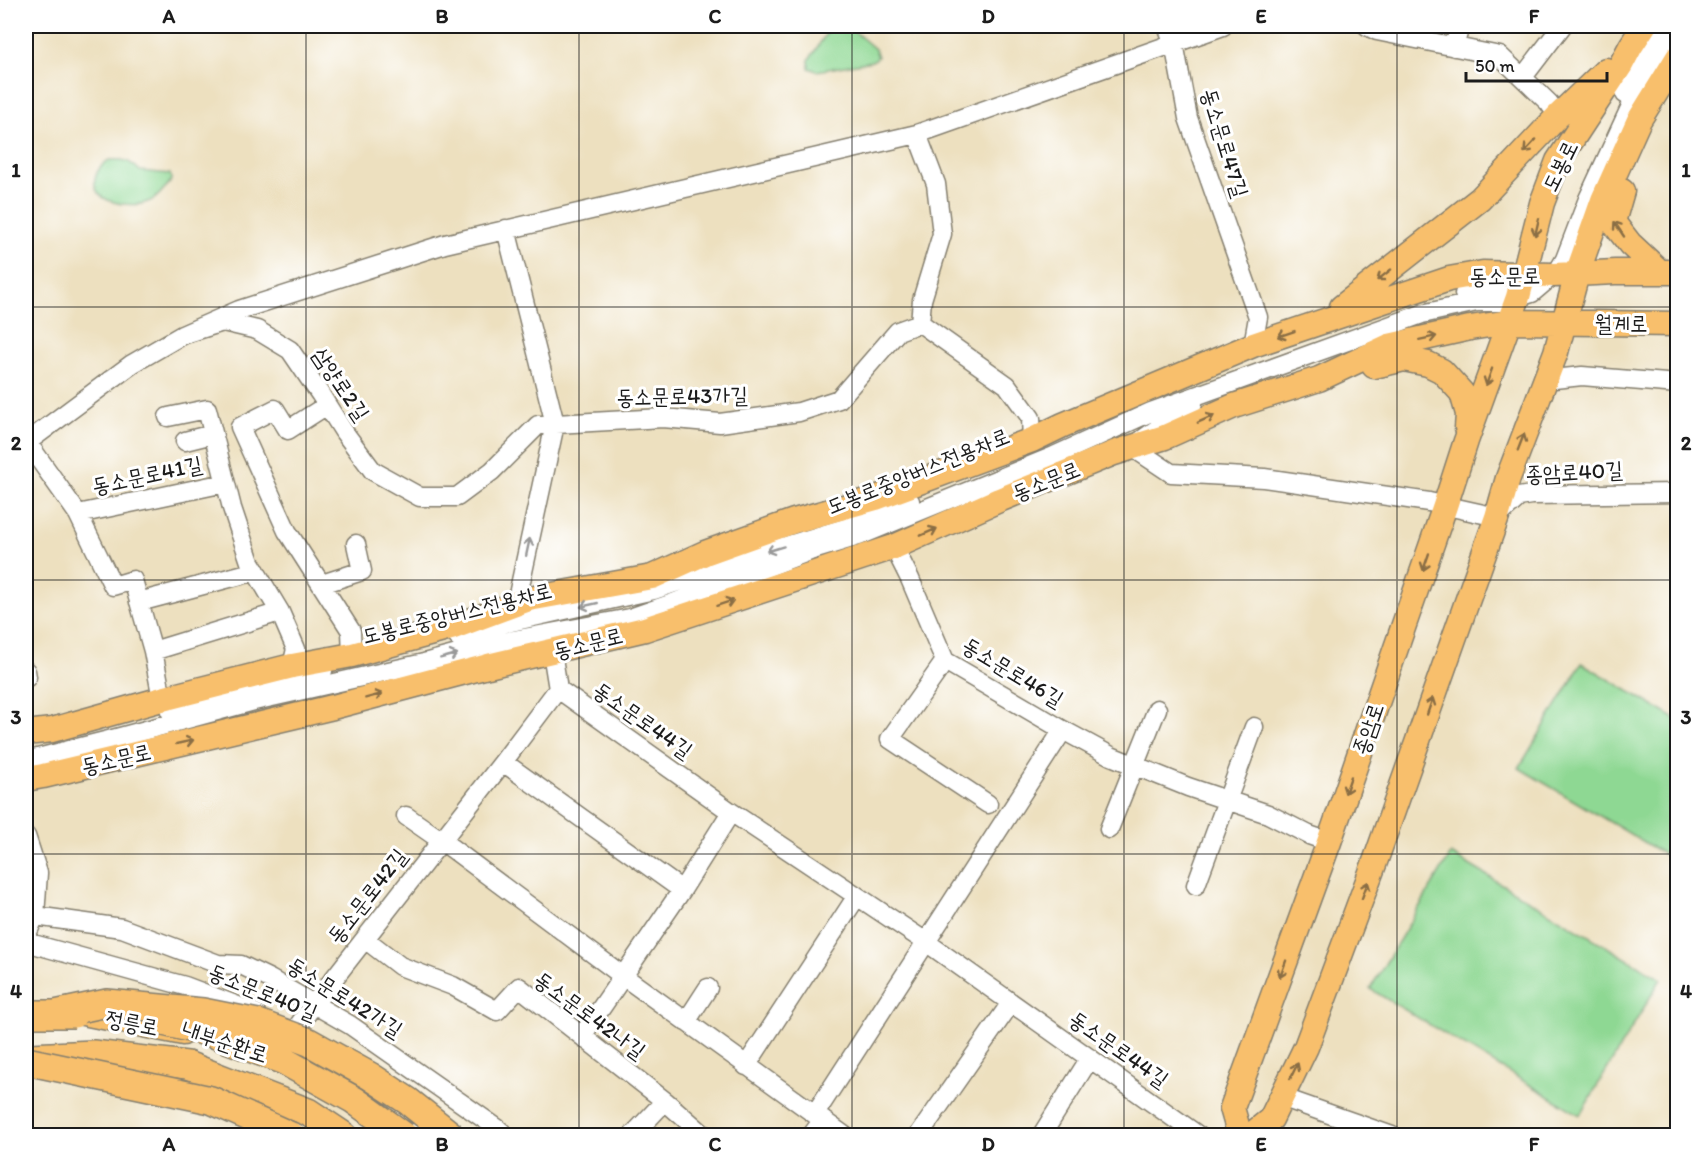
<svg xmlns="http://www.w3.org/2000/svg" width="1703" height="1161" viewBox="0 0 1703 1161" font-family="Itim,'Poor Story',sans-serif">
<rect width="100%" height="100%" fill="#fff"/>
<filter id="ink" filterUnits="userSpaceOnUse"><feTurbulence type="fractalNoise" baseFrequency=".0167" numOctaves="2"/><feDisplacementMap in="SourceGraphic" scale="12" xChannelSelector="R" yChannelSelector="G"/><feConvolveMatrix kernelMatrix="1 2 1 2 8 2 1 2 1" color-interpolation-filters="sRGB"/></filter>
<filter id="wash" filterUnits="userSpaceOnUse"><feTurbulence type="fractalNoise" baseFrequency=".008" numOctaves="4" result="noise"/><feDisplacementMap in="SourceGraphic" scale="24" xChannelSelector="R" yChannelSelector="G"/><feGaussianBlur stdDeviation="1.35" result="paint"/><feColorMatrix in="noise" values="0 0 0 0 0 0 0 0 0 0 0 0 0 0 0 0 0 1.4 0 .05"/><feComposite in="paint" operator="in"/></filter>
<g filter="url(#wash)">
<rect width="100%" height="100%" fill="#ede0bf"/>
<path fill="#8ed893" stroke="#557a58" stroke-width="1.5" d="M831,26H848L875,49L878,57L872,61L817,71L809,68V60Z
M109,160C124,159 129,160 140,171L170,174C173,181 169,184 164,189C160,194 156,199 150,201C138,207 116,205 104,198C88,188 95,168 109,160Z
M1582,663L1677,720V862L1519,768Z
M1451,854L1661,979L1580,1115L1370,989Z"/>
</g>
<g filter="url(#ink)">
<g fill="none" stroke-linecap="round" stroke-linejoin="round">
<defs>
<path id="minor" d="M1167,26L1174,43L1188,118L1258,317L1253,345
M1367,26L1377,31L1500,56L1549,103L1558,116
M1454,47L1460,26
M1523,77L1562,26
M1625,94L1643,58L1670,26
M917,134L936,184L942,234L922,300L920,323
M506,229L555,424L516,604
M1464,294L1522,285L1530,279
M920,323L1007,385L1031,418L1032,440
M182,335L239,310L445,244L917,134L1223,26
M1545,380L1582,376L1678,384
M1193,403L1132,447L1171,473L1264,478L1429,502L1497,517L1519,497L1531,495L1678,493
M327,405L288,430L275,409L240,427L287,531L351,631L352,655
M168,417L207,409L232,508L250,562L280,612L296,649L292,666
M185,441L213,434
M27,442L78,514L113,586L133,580L153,651L162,699
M26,443L132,364L182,335L223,322L257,330L290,350L320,394L344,432L373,471L420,497H457L492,471L538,425L663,418L720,423L799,412L839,399L898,331L920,323
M78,514L225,483
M894,547L910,579L945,661L1063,730L1111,756L1188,787L1268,814L1309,835L1329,842
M322,584L362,571L356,544
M139,602L256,571
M458,637L493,626L654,590L769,551L848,527L910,501
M153,651L280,612
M552,652L558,689L731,812L926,942L1199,1136
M945,661L890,739L988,804
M26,671L27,677L26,678
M170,711L242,691L323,671
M26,761L109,740L254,701L424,663L503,642L630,618L676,602L810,551L859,536L1054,456L1151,412L1422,314L1477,302H1503L1532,293L1558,271L1565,259L1588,199L1636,95L1678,34
M503,762L682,890
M406,816L442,841L623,976L845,1136
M1109,829L1157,709
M26,836L38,873L35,916L26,936
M1196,885L1254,727
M35,916L122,928L218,964L241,965L270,979L350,1025L497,1128L506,1136
M365,939L400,966L453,986L497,1011L519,987L665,1101L705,1136
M26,942L185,986L256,1013
M686,1022L708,988
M582,1036L682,890L731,812
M285,1044L314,1004L503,762L558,689
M746,1066L857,896
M1281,1097L1392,1136
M815,1114L1063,730
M632,1136L665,1101
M811,1136L823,1120
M918,1136L1011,1003
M1041,1136L1090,1058"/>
<path id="major" d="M1622,191L1613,222L1630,244L1659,271
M1342,307L1480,199L1558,116L1606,70
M1374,366L1404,359L1428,364L1442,371L1462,393L1468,414L1467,428
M26,733L52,730L162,699L292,666L352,655L451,628L529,599L652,577L705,553L794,521L876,498L1032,440L1063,425L1253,345L1449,279L1483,273L1554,275L1615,272H1678
M26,779L43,776L333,707L488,666L645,629L894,547L999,500L1114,453L1165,437L1234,406L1319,379L1389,346L1470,328L1509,322L1678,324
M73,1011L183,1033
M1240,1136L1232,1108L1329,842L1445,506L1466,441L1518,297L1542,203L1558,161L1621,65L1631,46L1644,26
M1250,1136L1271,1119L1306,1047L1376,859L1497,517L1508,478L1556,352L1577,274L1603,200L1639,120L1678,57"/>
<path id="highway" d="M30,1057L93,1054L187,1065L308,1112L344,1136"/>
</defs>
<use href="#minor" stroke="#847e6e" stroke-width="21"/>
<use href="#major" stroke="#847e6e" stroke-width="27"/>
<use href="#highway" stroke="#847e6e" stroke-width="30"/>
<use href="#minor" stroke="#fff" stroke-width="18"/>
<use href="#major" stroke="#f8bf6c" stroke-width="24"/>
<use href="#highway" stroke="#f8bf6c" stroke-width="27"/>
<defs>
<path id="highway-bridge" d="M26,1014H74
M55,1014L107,1003L203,1012L258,1023L309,1042L370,1076L408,1101L452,1136
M163,1022L211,1033L284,1061L354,1100L404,1136
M26,1061L211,1100L291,1136"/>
</defs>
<use href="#highway-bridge" stroke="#847e6e" stroke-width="30" stroke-linecap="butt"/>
<use href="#highway-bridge" stroke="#f8bf6c" stroke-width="27"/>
</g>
<defs><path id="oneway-shaft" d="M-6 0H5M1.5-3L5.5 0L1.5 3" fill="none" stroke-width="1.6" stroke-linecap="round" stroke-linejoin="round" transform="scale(1.5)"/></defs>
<g stroke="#8a6e44">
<use href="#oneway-shaft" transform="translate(1530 146) rotate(133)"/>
<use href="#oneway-shaft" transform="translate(1537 227) rotate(103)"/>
<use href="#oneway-shaft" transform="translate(1619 229) rotate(-124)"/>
<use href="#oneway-shaft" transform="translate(1384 275) rotate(142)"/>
<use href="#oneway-shaft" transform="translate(1286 334) rotate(161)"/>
<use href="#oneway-shaft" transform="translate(1428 338) rotate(-12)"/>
<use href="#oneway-shaft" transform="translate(1489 377) rotate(110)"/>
<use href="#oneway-shaft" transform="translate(1206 419) rotate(-24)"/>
<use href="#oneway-shaft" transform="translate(1521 442) rotate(-69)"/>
<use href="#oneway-shaft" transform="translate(929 532) rotate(-24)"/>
<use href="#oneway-shaft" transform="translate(1426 562) rotate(109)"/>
<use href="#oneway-shaft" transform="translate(725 603) rotate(-18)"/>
<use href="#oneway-shaft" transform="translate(374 696) rotate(-15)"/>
<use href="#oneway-shaft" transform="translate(1430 706) rotate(-71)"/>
<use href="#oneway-shaft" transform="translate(185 742) rotate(-13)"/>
<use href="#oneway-shaft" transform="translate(1348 785) rotate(109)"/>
<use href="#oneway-shaft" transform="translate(1365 890) rotate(-70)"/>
<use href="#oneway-shaft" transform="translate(1283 969) rotate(110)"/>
<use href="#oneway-shaft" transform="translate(1294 1071) rotate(-64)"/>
</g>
<g stroke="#999">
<use href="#oneway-shaft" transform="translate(528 547) rotate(-78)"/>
<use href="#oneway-shaft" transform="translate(775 549) rotate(163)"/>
<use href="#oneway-shaft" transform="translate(589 605) rotate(167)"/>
<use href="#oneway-shaft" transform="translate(449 656) rotate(-15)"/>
</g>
</g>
<path fill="none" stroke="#1c1c1c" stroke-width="1.5" stroke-opacity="0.55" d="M306,26V1136M579,26V1136M852,26V1136M1124,26V1136M1397,26V1136M26,307H1678M26,580H1678M26,854H1678"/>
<g text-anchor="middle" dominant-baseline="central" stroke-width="6" stroke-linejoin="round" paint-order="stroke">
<g font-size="22" fill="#1c1c1c" stroke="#fff">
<text transform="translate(1225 143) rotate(73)">동소문로47길</text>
<text transform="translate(1560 166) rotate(-64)">도봉로</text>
<text transform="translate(1505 276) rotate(-1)">동소문로</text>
<text x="1621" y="323">월계로</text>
<text transform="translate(341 384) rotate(56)">삼양로2길</text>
<text transform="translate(682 396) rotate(-1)">동소문로43가길</text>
<text transform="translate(918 471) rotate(-22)">도봉로중앙버스전용차로</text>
<text transform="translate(1574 472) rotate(-3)">종암로40길</text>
<text transform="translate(147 475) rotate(-12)">동소문로41길</text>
<text transform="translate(1046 481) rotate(-22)">동소문로</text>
<text transform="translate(457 613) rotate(-14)">도봉로중앙버스전용차로</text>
<text transform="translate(588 643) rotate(-14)">동소문로</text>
<text transform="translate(1013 672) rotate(31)">동소문로46길</text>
<text transform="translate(643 720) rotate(35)">동소문로44길</text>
<text transform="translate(1368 729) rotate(-71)">종암로</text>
<text transform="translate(116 759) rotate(-13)">동소문로</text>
<text transform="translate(367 896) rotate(-52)">동소문로42길</text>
<text transform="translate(263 992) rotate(22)">동소문로40길</text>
<text transform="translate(345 997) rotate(32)">동소문로42가길</text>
<text transform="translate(590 1015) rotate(36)">동소문로42나길</text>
<text transform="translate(132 1023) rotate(11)">정릉로</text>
<text transform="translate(225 1042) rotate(18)">내부순환로</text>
<text transform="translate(1119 1049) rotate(35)">동소문로44길</text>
</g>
</g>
<rect width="1703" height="1161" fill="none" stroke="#fff" stroke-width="66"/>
<path d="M1466 72v9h141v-9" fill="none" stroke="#1c1c1c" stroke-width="3"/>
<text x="1475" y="72" font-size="18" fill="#1c1c1c" stroke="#ffffff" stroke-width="4.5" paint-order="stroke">50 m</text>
<rect x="33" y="33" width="1637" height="1095" fill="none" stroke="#1c1c1c" stroke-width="2"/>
<g font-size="20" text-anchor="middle" font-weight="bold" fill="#1c1c1c">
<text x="169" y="23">A</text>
<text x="442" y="23">B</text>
<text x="715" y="23">C</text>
<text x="988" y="23">D</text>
<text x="1261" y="23">E</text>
<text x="1534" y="23">F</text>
<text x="16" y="177">1</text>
<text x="1686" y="177">1</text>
<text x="16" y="450">2</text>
<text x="1686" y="450">2</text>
<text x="16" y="724">3</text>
<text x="1686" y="724">3</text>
<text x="16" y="998">4</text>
<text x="1686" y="998">4</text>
<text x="169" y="1151">A</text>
<text x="442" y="1151">B</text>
<text x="715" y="1151">C</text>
<text x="988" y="1151">D</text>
<text x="1261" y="1151">E</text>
<text x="1534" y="1151">F</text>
</g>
</svg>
